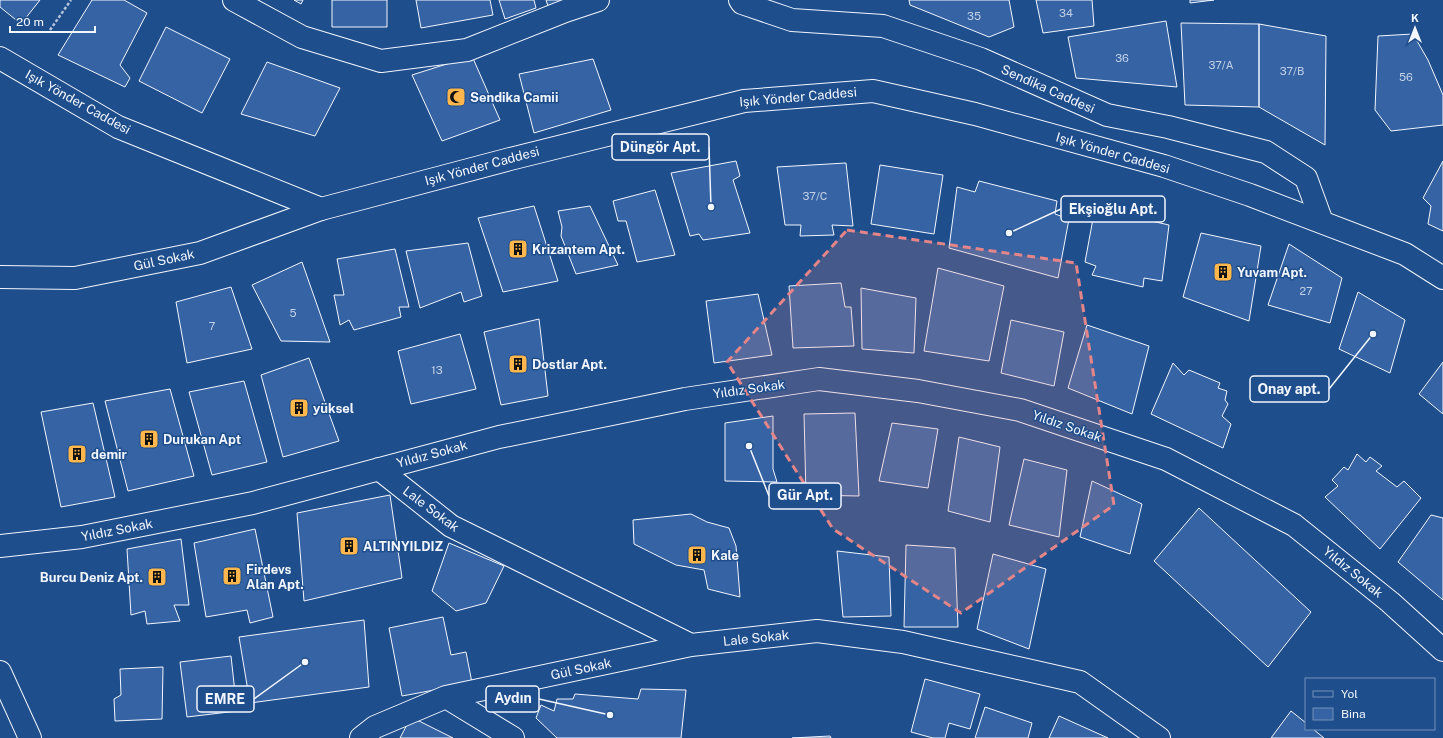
<svg xmlns="http://www.w3.org/2000/svg" width="1443" height="738" viewBox="0 0 1443 738" font-family="'Public Sans',sans-serif">
<rect width="100%" height="100%" fill="#1f4e8c"/>
<path fill="#3563a3" stroke="#f2f6ff" d="M0,0H40L21,24L0,7Z
M92,0H124L147,13L120,65L130,78L125,87L58,55Z
M294,0H303L301,4Z
M332,0H387V27H332Z
M416,0H490L493,15L421,28Z
M499,0H534L536,8L505,19Z
M546,0H565L548,6Z
M909,0H1009L1014,27L989,37L910,5Z
M1036,0H1092L1094,26L1043,33Z
M1190,0H1214L1190,3Z
M1166,21L1177,87L1076,78L1068,37Z
M1181,23L1259,24V107L1185,105Z
M1259,24L1326,36L1325,145L1259,107Z
M166,27L230,59L202,113L139,81Z
M1413,34L1428,60L1443,95V125L1391,131L1375,110L1378,36Z
M472,56L500,120L442,141L412,75Z
M593,59L611,110L534,133L519,74Z
M267,62L340,88L315,136L241,114Z
M736,161L740,176L733,180L750,233L703,240L699,234L690,236L671,173Z
M1443,161V231L1428,224L1431,206L1423,198Z
M846,163L853,226L832,225L834,235L800,236L801,225H785L777,167Z
M880,165L943,175L934,234L871,224Z
M979,181L1057,201L1055,214L1069,219L1058,278L949,248L957,187L975,192Z
M655,190L675,255L637,262L626,221H618L613,201Z
M534,206L558,281L503,292L478,218Z
M590,206L618,265L576,274L561,236L562,227L558,211Z
M1095,208L1169,225L1162,281L1144,278L1143,287L1092,275L1096,266L1085,262Z
M1201,233L1261,246L1249,321L1183,297Z
M468,243L482,296L464,302L461,292L420,308L406,251Z
M1289,244L1342,278L1330,323L1268,305Z
M395,249L409,307H399L401,317L354,330L349,320L340,325L334,295H344L337,259Z
M302,262L330,342L281,341L252,285Z
M938,268L1004,286L989,361L924,351Z
M841,283L845,307H851L854,346L793,348L789,286Z
M231,287L252,349L187,363L176,302Z
M861,288L916,298L914,353L862,349Z
M1358,292L1405,320L1390,373L1339,349Z
M758,294L772,355L714,363L706,301Z
M539,319L548,396L501,405L484,332Z
M1011,320L1064,332L1054,386L1001,373Z
M1087,325L1149,346L1132,414L1068,388Z
M460,334L476,389L411,404L398,351Z
M309,358L339,441L283,457L261,375Z
M1443,362V414L1419,394Z
M1173,363L1184,375L1189,370L1220,383L1218,388L1227,391L1225,400L1228,404L1222,416L1231,424L1223,448L1151,414Z
M244,381L267,462L212,475L189,392Z
M170,389L194,476L128,491L105,401Z
M93,403L115,497L61,507L41,412Z
M855,413L859,496L806,495L804,414Z
M773,416V469L777,482L725,481V423Z
M892,423L938,429L928,488L879,481Z
M959,437L1000,447L990,522L948,511Z
M1357,454L1366,462L1370,457L1382,466L1376,471L1397,487L1404,481L1421,498L1380,549L1325,497L1338,486L1332,480L1344,467L1348,470Z
M1024,459L1067,470L1059,537L1009,525Z
M1092,481L1142,504L1130,554L1080,537Z
M390,495L402,578L304,601L297,513Z
M1199,508L1311,612L1268,667L1154,561Z
M691,514L707,522L729,528L736,546L740,597L708,589L704,570L676,565L634,544L633,520Z
M1431,515L1443,518V600L1398,562Z
M255,529L273,617L250,623L247,610L206,617L194,543Z
M181,539L189,605H174L180,621L147,624L145,611L131,615L127,549Z
M449,543L504,566L486,603L456,611L432,591Z
M906,545L955,548L958,627H904Z
M837,551L889,557L891,616L843,617Z
M993,554L1046,569L1029,649L977,629Z
M443,617L451,655L466,652L472,683L402,696L389,628Z
M364,620L369,687L250,703L239,637Z
M231,656L237,711L187,717L180,662Z
M163,667L162,719L115,721L114,699L121,695L120,669Z
M925,679L980,694L970,729L949,723L945,738H933L911,732Z
M641,689L686,690L681,738H557L536,718L541,705L554,711L557,699H573L575,694L638,699Z
M985,707L1032,723L1028,738H975Z
M1291,711L1306,723V729H1313L1324,738H1271Z
M1059,716L1108,738H1049Z
M411,717L453,738H400Z
M830,736L831,738H792Z"/>
<g fill="none" stroke-linecap="round" stroke-linejoin="round">
<defs>
<path id="street" d="M234,0L302,37L381,61L467,50L565,11L598,0
M740,0L742,3L792,20L883,26L981,59L1107,115L1168,127L1266,152L1306,178L1322,222
M0,277L75,278L200,253L321,209
M379,469L451,526L691,645L817,631L903,642L1080,682L1159,738
M0,546L82,537L253,503L499,437L685,399L819,379L918,391L1020,410L1166,459L1294,525L1390,602L1443,650
M0,672L30,738
M446,697L513,738
M361,738L375,727L446,697L691,645"/>
<path id="secondary" d="M0,58L118,127L321,209L510,159L744,101L873,91L975,114L1164,166L1250,195L1405,254L1443,278"/>
</defs>
<use href="#street" stroke="#f2f6ff" stroke-width="24"/>
<use href="#secondary" stroke="#f2f6ff" stroke-width="24"/>
<path stroke="#b3c4dc" stroke-width="2.5" stroke-dasharray="3 2" stroke-linecap="butt" d="M50,30L71,0"/>
<use href="#street" stroke="#1f4e8c" stroke-width="22"/>
<use href="#secondary" stroke="#1f4e8c" stroke-width="22"/>
</g>
<path fill="#e38589" fill-opacity="0.2" stroke="#e38589" stroke-width="3" stroke-dasharray="8 5" stroke-linejoin="round" d="M847,230L1076,263L1114,505L961,613L833,529L727,362Z"/>
<defs>
<symbol id="mosque-square" viewBox="-11 -11 22 22"><rect x="-9" y="-9" width="18" height="18" rx="4" fill="#ffb74d" stroke="#1f4e8c"/><path d="M3.5-4.9A6 6 0 1 0 3.5 4.9A5 5 0 1 1 3.5-4.9Z" fill="#111"/></symbol>
<symbol id="building-square" viewBox="-11 -11 22 22"><rect x="-9" y="-9" width="18" height="18" rx="4" fill="#ffb74d" stroke="#1f4e8c"/><path d="M-4-6H4V6H1V3H-1V6H-4ZM-2.5-4.3h1.7v1.8h-1.7ZM.8-4.3h1.7v1.8H.8ZM-2.5-1h1.7V.8h-1.7ZM.8-1h1.7V.8H.8Z" fill="#111"/></symbol>
</defs>
<g fill-rule="evenodd">
<use href="#mosque-square" x="445" y="86" width="22" height="22"/>
<use href="#building-square" x="507" y="238" width="22" height="22"/>
<use href="#building-square" x="1212" y="261" width="22" height="22"/>
<use href="#building-square" x="507" y="353" width="22" height="22"/>
<use href="#building-square" x="288" y="397" width="22" height="22"/>
<use href="#building-square" x="138" y="428" width="22" height="22"/>
<use href="#building-square" x="66" y="443" width="22" height="22"/>
<use href="#building-square" x="338" y="535" width="22" height="22"/>
<use href="#building-square" x="686" y="544" width="22" height="22"/>
<use href="#building-square" x="221" y="565" width="22" height="22"/>
<use href="#building-square" x="146" y="566" width="22" height="22"/>
</g>
<g text-anchor="middle" dominant-baseline="central" stroke-width="3" stroke-linejoin="round" paint-order="stroke">
<g font-size="11" fill="#c3d1e8">
<text x="1066" y="13">34</text>
<text x="974" y="16">35</text>
<text x="1122" y="58">36</text>
<text x="1221" y="65">37/A</text>
<text x="1292" y="71">37/B</text>
<text x="1406" y="77">56</text>
<text x="815" y="196">37/C</text>
<text x="1306" y="291">27</text>
<text x="293" y="313">5</text>
<text x="212" y="326">7</text>
<text x="437" y="370">13</text>
</g>
<g font-size="13" fill="#f2f6ff" stroke="#1f4e8c">
<text transform="translate(1048 89) rotate(24)">Sendika Caddesi</text>
<text transform="translate(798 97) rotate(-5)">Işık Yönder Caddesi</text>
<text transform="translate(78 102) rotate(29)">Işık Yönder Caddesi</text>
<text transform="translate(1113 153) rotate(16)">Işık Yönder Caddesi</text>
<text transform="translate(482 166) rotate(-15)">Işık Yönder Caddesi</text>
<text transform="translate(164 260) rotate(-12)">Gül Sokak</text>
<text transform="translate(749 389) rotate(-8)">Yıldız Sokak</text>
<text transform="translate(1067 426) rotate(19)">Yıldız Sokak</text>
<text transform="translate(432 454) rotate(-15)">Yıldız Sokak</text>
<text transform="translate(431 509) rotate(37)">Lale Sokak</text>
<text transform="translate(117 530) rotate(-11)">Yıldız Sokak</text>
<text transform="translate(1353 572) rotate(39)">Yıldız Sokak</text>
<text transform="translate(756 638) rotate(-6)">Lale Sokak</text>
<text transform="translate(581 669) rotate(-12)">Gül Sokak</text>
</g>
<g font-size="13" font-weight="bold" fill="#f2f6ff" stroke="#1f4e8c" text-anchor="start">
<text x="470" y="97">Sendika Camii</text>
<text x="532" y="249">Krizantem Apt.</text>
<text x="1237" y="272">Yuvam Apt.</text>
<text x="532" y="364">Dostlar Apt.</text>
<text x="313" y="408">yüksel</text>
<text x="163" y="439">Durukan Apt</text>
<text x="91" y="454">demir</text>
<text x="363" y="546">ALTINYILDIZ</text>
<text x="711" y="555">Kale</text>
<text x="246" y="569">Firdevs<tspan x="246" dy="15">Alan Apt.</tspan></text>
<text x="143" y="577" text-anchor="end">Burcu Deniz Apt.</text>
</g>
</g>
<path fill="none" stroke="#f2f6ff" stroke-width="1.5" d="M711 207L709 147M1009 233L1061 209M1373 334L1329 389M749 446L769 496M610 715L539 699M305 662L254 699"/>
<g fill="#f2f6ff" stroke="#1f4e8c" stroke-width="1.5">
<circle cx="711" cy="207" r="4"/>
<circle cx="1009" cy="233" r="4"/>
<circle cx="1373" cy="334" r="4"/>
<circle cx="749" cy="446" r="4"/>
<circle cx="610" cy="715" r="4"/>
<circle cx="305" cy="662" r="4"/>
</g>
<g fill="#1f4e8c" stroke="#f2f6ff" stroke-width="1.5">
<rect x="612" y="134" width="97" height="26" rx="4"/>
<rect x="1061" y="196" width="104" height="26" rx="4"/>
<rect x="1250" y="376" width="79" height="26" rx="4"/>
<rect x="769" y="483" width="72" height="26" rx="4"/>
<rect x="486" y="686" width="53" height="26" rx="4"/>
<rect x="197" y="686" width="57" height="26" rx="4"/>
</g>
<g font-size="14" text-anchor="middle" font-weight="bold" fill="#f2f6ff">
<text x="660" y="152">Düngör Apt.</text>
<text x="1113" y="214">Ekşioğlu Apt.</text>
<text x="1289" y="394">Onay apt.</text>
<text x="805" y="500">Gür Apt.</text>
<text x="513" y="703">Aydın</text>
<text x="225" y="704">EMRE</text>
</g>
<rect x="1305" y="678" width="130" height="52" fill="#1f4e8c" stroke="#7391ba"/>
<rect x="1313" y="691" width="20" height="6" fill="#1f4e8c" stroke="#7391ba"/>
<text x="1341" y="698" font-size="12" fill="#f2f6ff">Yol</text>
<rect x="1313" y="708" width="20" height="12" fill="#3563a3" stroke="#7391ba"/>
<text x="1341" y="718" font-size="12" fill="#f2f6ff">Bina</text>
<g transform="translate(1415 28)" stroke="#1f4e8c" stroke-width="3" paint-order="stroke">
<path d="M0-3L7 15L0 10L-7 15Z" fill="#f2f6ff"/>
<text y="-6" font-size="11" font-weight="bold" text-anchor="middle" fill="#f2f6ff">K</text>
</g>
<path d="M10 26v6h85v-6" fill="none" stroke="#f2f6ff" stroke-width="2"/>
<text x="16" y="26" font-size="12" fill="#f2f6ff" stroke="#1f4e8c" stroke-width="3" paint-order="stroke">20 m</text>
</svg>
